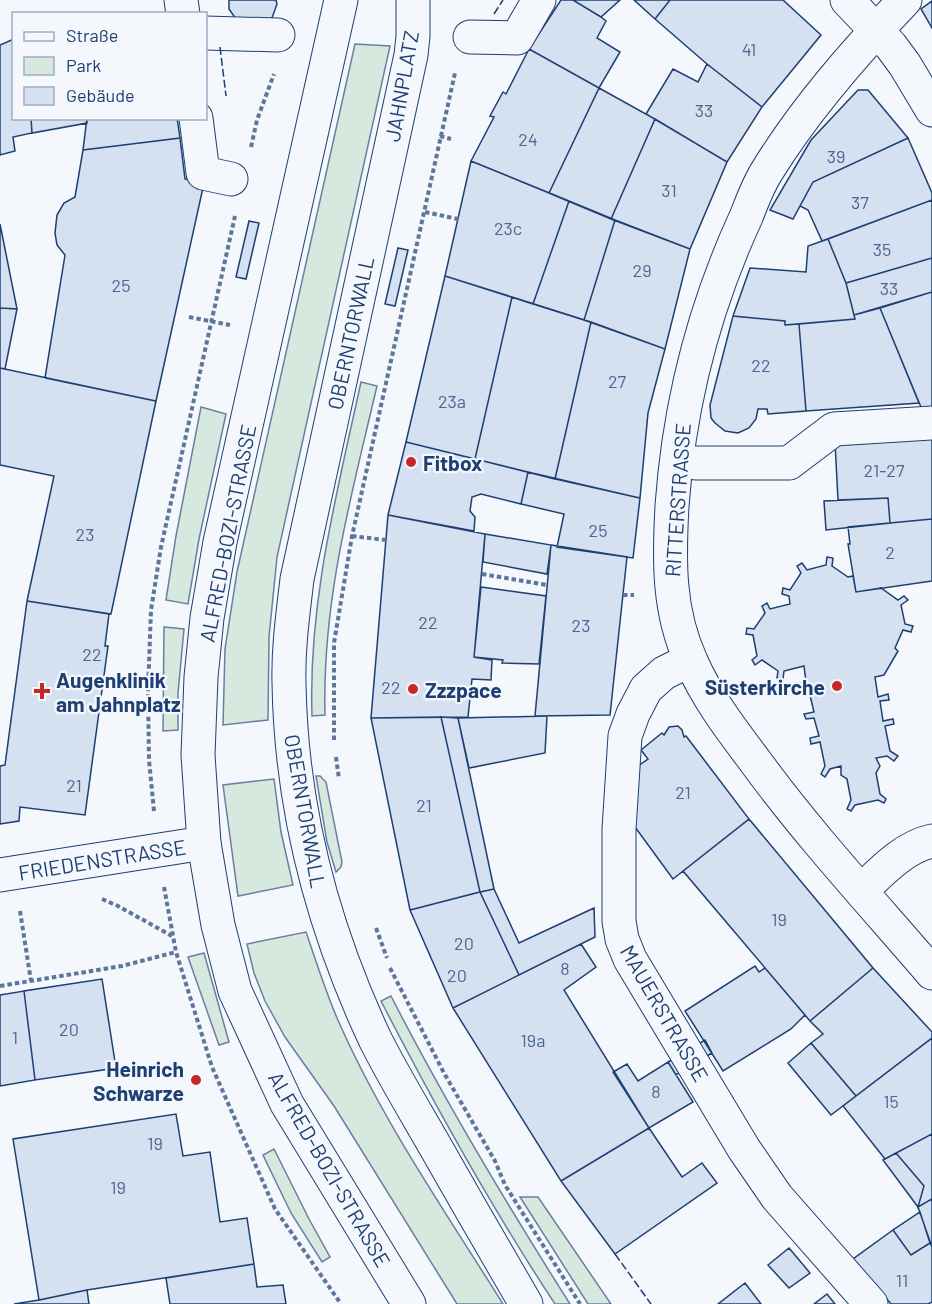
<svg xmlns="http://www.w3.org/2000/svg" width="932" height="1304" viewBox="0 0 932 1304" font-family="Barlow,sans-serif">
<rect width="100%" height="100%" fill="#f4f7fb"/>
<path fill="#d7e8df" stroke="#687fa3" stroke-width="1.5" d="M355,44L390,46L277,557L269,637L268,720L223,725L225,649L237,572Z
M361,382L377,386C351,497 322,600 325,715L312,716C308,602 337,493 361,382Z
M201,407L226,414L199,539L188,604L166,600L176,536Z
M164,627L184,629L178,693V730L163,731Z
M316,776H320L326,782L342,862L341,867L336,872L327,842Z
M274,779L281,832L293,885L238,896L223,785Z
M306,932C316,961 325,990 337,1018C381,1119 445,1211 503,1304H457L334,1106L285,1037L265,1001L254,973L247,944Z
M204,953L229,1042L219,1045L188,957Z
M391,996C445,1102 506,1203 570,1304H555C491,1207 434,1104 381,1001Z
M274,1149L309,1219L330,1257L322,1262L291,1213L263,1155Z
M520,1197H538L611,1304H588Z"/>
<path fill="#d5e0f0" stroke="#1d3f73" stroke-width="1.5" d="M229,0H276L277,4L272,18L266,24L238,22L229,9Z
M561,0H573L601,17L606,21L597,38L620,52L599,88L529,49Z
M573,0H620L601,17Z
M634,0H670L655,19Z
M670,0H783L821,35L762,107L707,64L655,19Z
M932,1V28L921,9Z
M14,39V118H31L32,133L13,137L15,151L0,155V45Z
M529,49L599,88L549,193L471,161L494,117L490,116L503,92L506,94Z
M707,64L762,107L727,162L646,114L673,69L698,82Z
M599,88L655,119L611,219L549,193Z
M858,90H868L908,138L813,182L793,219L770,210L811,140Z
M31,118H87V123L32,133Z
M87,118H177L180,138L83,150Z
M655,119L727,162L690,249L611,219Z
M180,138L185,179L204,183L156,401L45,378L65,255L57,245L55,233L57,215L64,203L75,197L83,150Z
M908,138L932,193V200L822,241L808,210L800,206L813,182Z
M471,161L569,201L533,304L445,276Z
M932,200V258L846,283L828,239Z
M569,201L615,220L584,320L533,304Z
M615,220L690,249L665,349L584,320Z
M249,221L259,223L246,279L236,277Z
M0,224L17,309L0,308Z
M828,239L846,283L855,319L785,325V321L733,316L750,268L806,272L808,246Z
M398,248L408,250L395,306L385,304Z
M932,258V292L854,315L846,283Z
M445,276L512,297L475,459L406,442Z
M932,292V410L923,412L880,308Z
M512,297L591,322L555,479L475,459Z
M0,308L17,309L5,369L0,368Z
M880,308L919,403L806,411L799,324L855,319L854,315Z
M733,316L785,321V325L799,324L806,411L768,414L767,409H758L756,419L749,428L738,433L725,431L715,423L711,418L710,405Z
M591,322L665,349L648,413L640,498L555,479Z
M0,368L156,401L111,614L27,601L54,476L0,465Z
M932,436V519L890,523L888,498L838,500L835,442Z
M406,442L528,472L521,504L481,494L472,497L470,511L475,517L474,531L388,515Z
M528,472L640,498L633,558L557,547L564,514L521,504Z
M888,498L890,523L826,530L824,501Z
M388,515L485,534L474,657L492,660L491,680L472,679L468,717L371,718Z
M932,519V581L856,592L848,544H850L848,527Z
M485,534L551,545L547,574L483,562Z
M551,545L627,557L610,715L535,716Z
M827,557L833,558L832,566L848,577L853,576L856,592L881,588L898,600L904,596L908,600L901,605L905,624L913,626L911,632L903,630L895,648L898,651L884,675L875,677L878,697L888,694L889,700L880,701L883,721L893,719L894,724L885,726L890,751L898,756L894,761L887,756L876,758L880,766L876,773L880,794L886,799L884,803L878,800L855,805L851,811L847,809L851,800L847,779L841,775V766L830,769L825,777L821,774L825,766L820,742L811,744L810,738L819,736L814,718L806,719L804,714L814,712L808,687L799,689L798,684L806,682L804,666L784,671L783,679L777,678L778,671L762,660L755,665L752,660L757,656L753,635L746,634L747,628L754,629L765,613L762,606L767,603L770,609L790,604L789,596L782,594L783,588L790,590L801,573L797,566L802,563L807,570L826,565Z
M481,587L546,596L539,664L502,663L503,660L474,657Z
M27,601L109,614L105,646H108L85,815L20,807L19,821L0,824V766L5,765Z
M547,716L545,753L469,768L458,718Z
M441,717L480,892L410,910L371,718Z
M441,717L458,718L494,889L480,892Z
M678,726L682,730L684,737L686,736L749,819L673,879L635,827L638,766L648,759L641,750L662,733L664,735L669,727Z
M749,819L873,968L810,1021L683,871Z
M494,889L519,943L594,908L595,937L519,975L480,892Z
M480,892L519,975L453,1008L410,910Z
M581,944L596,967L564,990L649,1128L561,1181L453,1008Z
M755,966L759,972L765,968L805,1015L791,1029L723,1071L685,1011Z
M873,968L932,1032V1038L856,1096L811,1043L823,1034L810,1021Z
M102,979L116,1068L35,1080L24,991Z
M24,991L35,1080L0,1086V995Z
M932,1038V1134L885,1159L843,1106Z
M705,1040L712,1053L676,1075L668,1062Z
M811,1043L856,1096L831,1115L788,1063Z
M668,1062L693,1102L649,1128L613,1072L627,1064L638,1081Z
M176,1114L183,1156L210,1152L220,1222L247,1218L254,1264L87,1290L39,1300L13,1139Z
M649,1128L682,1177L702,1163L717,1183L615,1254L561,1181Z
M932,1134V1199L918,1207L924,1186L896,1153Z
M896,1153L924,1186L918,1207L883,1160Z
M932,1199V1247L918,1207Z
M920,1212L930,1243L911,1255L893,1230Z
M893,1230L911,1255L930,1243L932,1247V1302L928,1304H891L853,1259Z
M789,1248L810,1273L789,1288L768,1265Z
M254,1264L257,1287L283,1285L286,1304H170L166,1278Z
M745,1283L761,1304H718Z
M87,1290L89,1304H14L39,1300Z
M827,1294L835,1304H814Z"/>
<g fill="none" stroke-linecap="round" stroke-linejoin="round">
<defs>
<path id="street" d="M181,0L183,14
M847,0L891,46L905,65L932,110
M905,0C854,53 805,109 767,171C758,185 752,202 746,217C704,308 679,406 672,506C669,560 668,611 691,661C707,698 731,729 755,761C809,835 872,903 932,973
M206,33L278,35
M470,37L517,38L539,0
M196,118L203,173L231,179
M696,463H789L834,429L932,423
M690,660L664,673L646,689L633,714L625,736L619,829V921L622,939L630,959L744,1149L777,1197L871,1304
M0,875L204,843
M861,891C881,872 904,847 932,841"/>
<path id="secondary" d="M341,0L220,542L207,618L201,677L198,755L204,843L218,925L235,991L287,1104L409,1304
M413,0V36L411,55L297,579C293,614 288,648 289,683C291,807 323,928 375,1039C393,1075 415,1111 435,1146C465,1199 495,1251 526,1304"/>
</defs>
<use href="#street" stroke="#1d3f73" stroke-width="35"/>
<use href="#secondary" stroke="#1d3f73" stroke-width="35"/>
<path stroke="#5e769c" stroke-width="4" stroke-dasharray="4.5 3" stroke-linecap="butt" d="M440,136L451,139
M251,147L257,120L274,74
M425,212L458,219
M189,317L230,325
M352,536L386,540
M482,574L547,585
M623,595H634
M334,740V643L352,536L455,73
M336,757L339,779
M154,811L149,760L148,691L151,610L161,547L235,216
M164,887L176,952L212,1067L275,1209L341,1304
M102,899L118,906L172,936
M20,911L31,981
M376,928L387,958
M390,968L444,1073L495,1161L505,1185L580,1304
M0,986L122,966L176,952"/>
<use href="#street" stroke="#f4f7fb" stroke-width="33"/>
<use href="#secondary" stroke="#f4f7fb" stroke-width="33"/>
<path stroke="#1d3f73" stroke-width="1.5" stroke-dasharray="8 3" stroke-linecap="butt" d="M494,14L503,0
M220,47L226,96
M615,1254L651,1304"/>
</g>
<g fill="#c62828" stroke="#f4f7fb" stroke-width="2">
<circle cx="411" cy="462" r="6"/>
<circle cx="837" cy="686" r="6"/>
<circle cx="413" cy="689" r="6"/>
<path d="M39 682h6v6h6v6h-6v6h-6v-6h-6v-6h6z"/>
<circle cx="196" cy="1080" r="6"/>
</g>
<g text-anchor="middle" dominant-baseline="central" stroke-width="4.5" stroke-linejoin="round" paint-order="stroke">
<g font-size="18" fill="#4b6792">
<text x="749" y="49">41</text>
<text x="704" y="110">33</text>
<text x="528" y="139">24</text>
<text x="836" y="156">39</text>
<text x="669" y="190">31</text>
<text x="860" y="202">37</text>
<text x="508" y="228">23c</text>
<text x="882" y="249">35</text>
<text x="642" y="270">29</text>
<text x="121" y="285">25</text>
<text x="889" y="288">33</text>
<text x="761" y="365">22</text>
<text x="617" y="381">27</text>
<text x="452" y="401">23a</text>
<text x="884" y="470">21-27</text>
<text x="598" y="530">25</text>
<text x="85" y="534">23</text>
<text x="890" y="552">2</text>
<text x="428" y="622">22</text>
<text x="581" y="625">23</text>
<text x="92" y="654">22</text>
<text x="391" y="687">22</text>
<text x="74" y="785">21</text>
<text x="683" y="792">21</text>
<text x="424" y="805">21</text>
<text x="779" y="919">19</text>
<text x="464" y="943">20</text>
<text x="565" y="968">8</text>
<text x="457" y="975">20</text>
<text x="69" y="1029">20</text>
<text x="15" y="1037">1</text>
<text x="533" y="1040">19a</text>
<text x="656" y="1091">8</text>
<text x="891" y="1101">15</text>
<text x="155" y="1143">19</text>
<text x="118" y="1187">19</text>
<text x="902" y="1280">11</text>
</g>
<g font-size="21" fill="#1d3f73" stroke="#f4f7fb">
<text transform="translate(401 86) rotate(-80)">JAHNPLATZ</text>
<text transform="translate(350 333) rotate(-78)">OBERNTORWALL</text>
<text transform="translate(677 500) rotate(-86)">RITTERSTRASSE</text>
<text transform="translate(227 533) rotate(-79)">ALFRED-BOZI-STRASSE</text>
<text transform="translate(306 811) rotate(80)">OBERNTORWALL</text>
<text transform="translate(102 859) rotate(-9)">FRIEDENSTRASSE</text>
<text transform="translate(665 1013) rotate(60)">MAUERSTRASSE</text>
<text transform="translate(330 1169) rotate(60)">ALFRED-BOZI-STRASSE</text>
</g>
<g font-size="21" font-weight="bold" fill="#1d3f73" stroke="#f4f7fb" text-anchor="start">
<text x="423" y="462">Fitbox</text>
<text x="56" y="679">Augenklinik<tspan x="56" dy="24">am Jahnplatz</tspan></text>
<text x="825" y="686" text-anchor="end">Süsterkirche</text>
<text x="425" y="689">Zzzpace</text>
<text x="184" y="1068" text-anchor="end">Heinrich<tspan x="184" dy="24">Schwarze</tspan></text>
</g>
</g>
<rect x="12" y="12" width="195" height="108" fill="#f4f7fb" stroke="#9eadc5" stroke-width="1.5"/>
<rect x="24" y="32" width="30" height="9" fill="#f4f7fb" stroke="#9eadc5" stroke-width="1.5"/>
<text x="66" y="42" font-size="18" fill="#1d3f73">Straße</text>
<rect x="24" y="57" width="30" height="18" fill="#d7e8df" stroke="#9eadc5" stroke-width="1.5"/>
<text x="66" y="72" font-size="18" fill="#1d3f73">Park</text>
<rect x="24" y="87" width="30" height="18" fill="#d5e0f0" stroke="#9eadc5" stroke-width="1.5"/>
<text x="66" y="102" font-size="18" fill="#1d3f73">Gebäude</text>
</svg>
